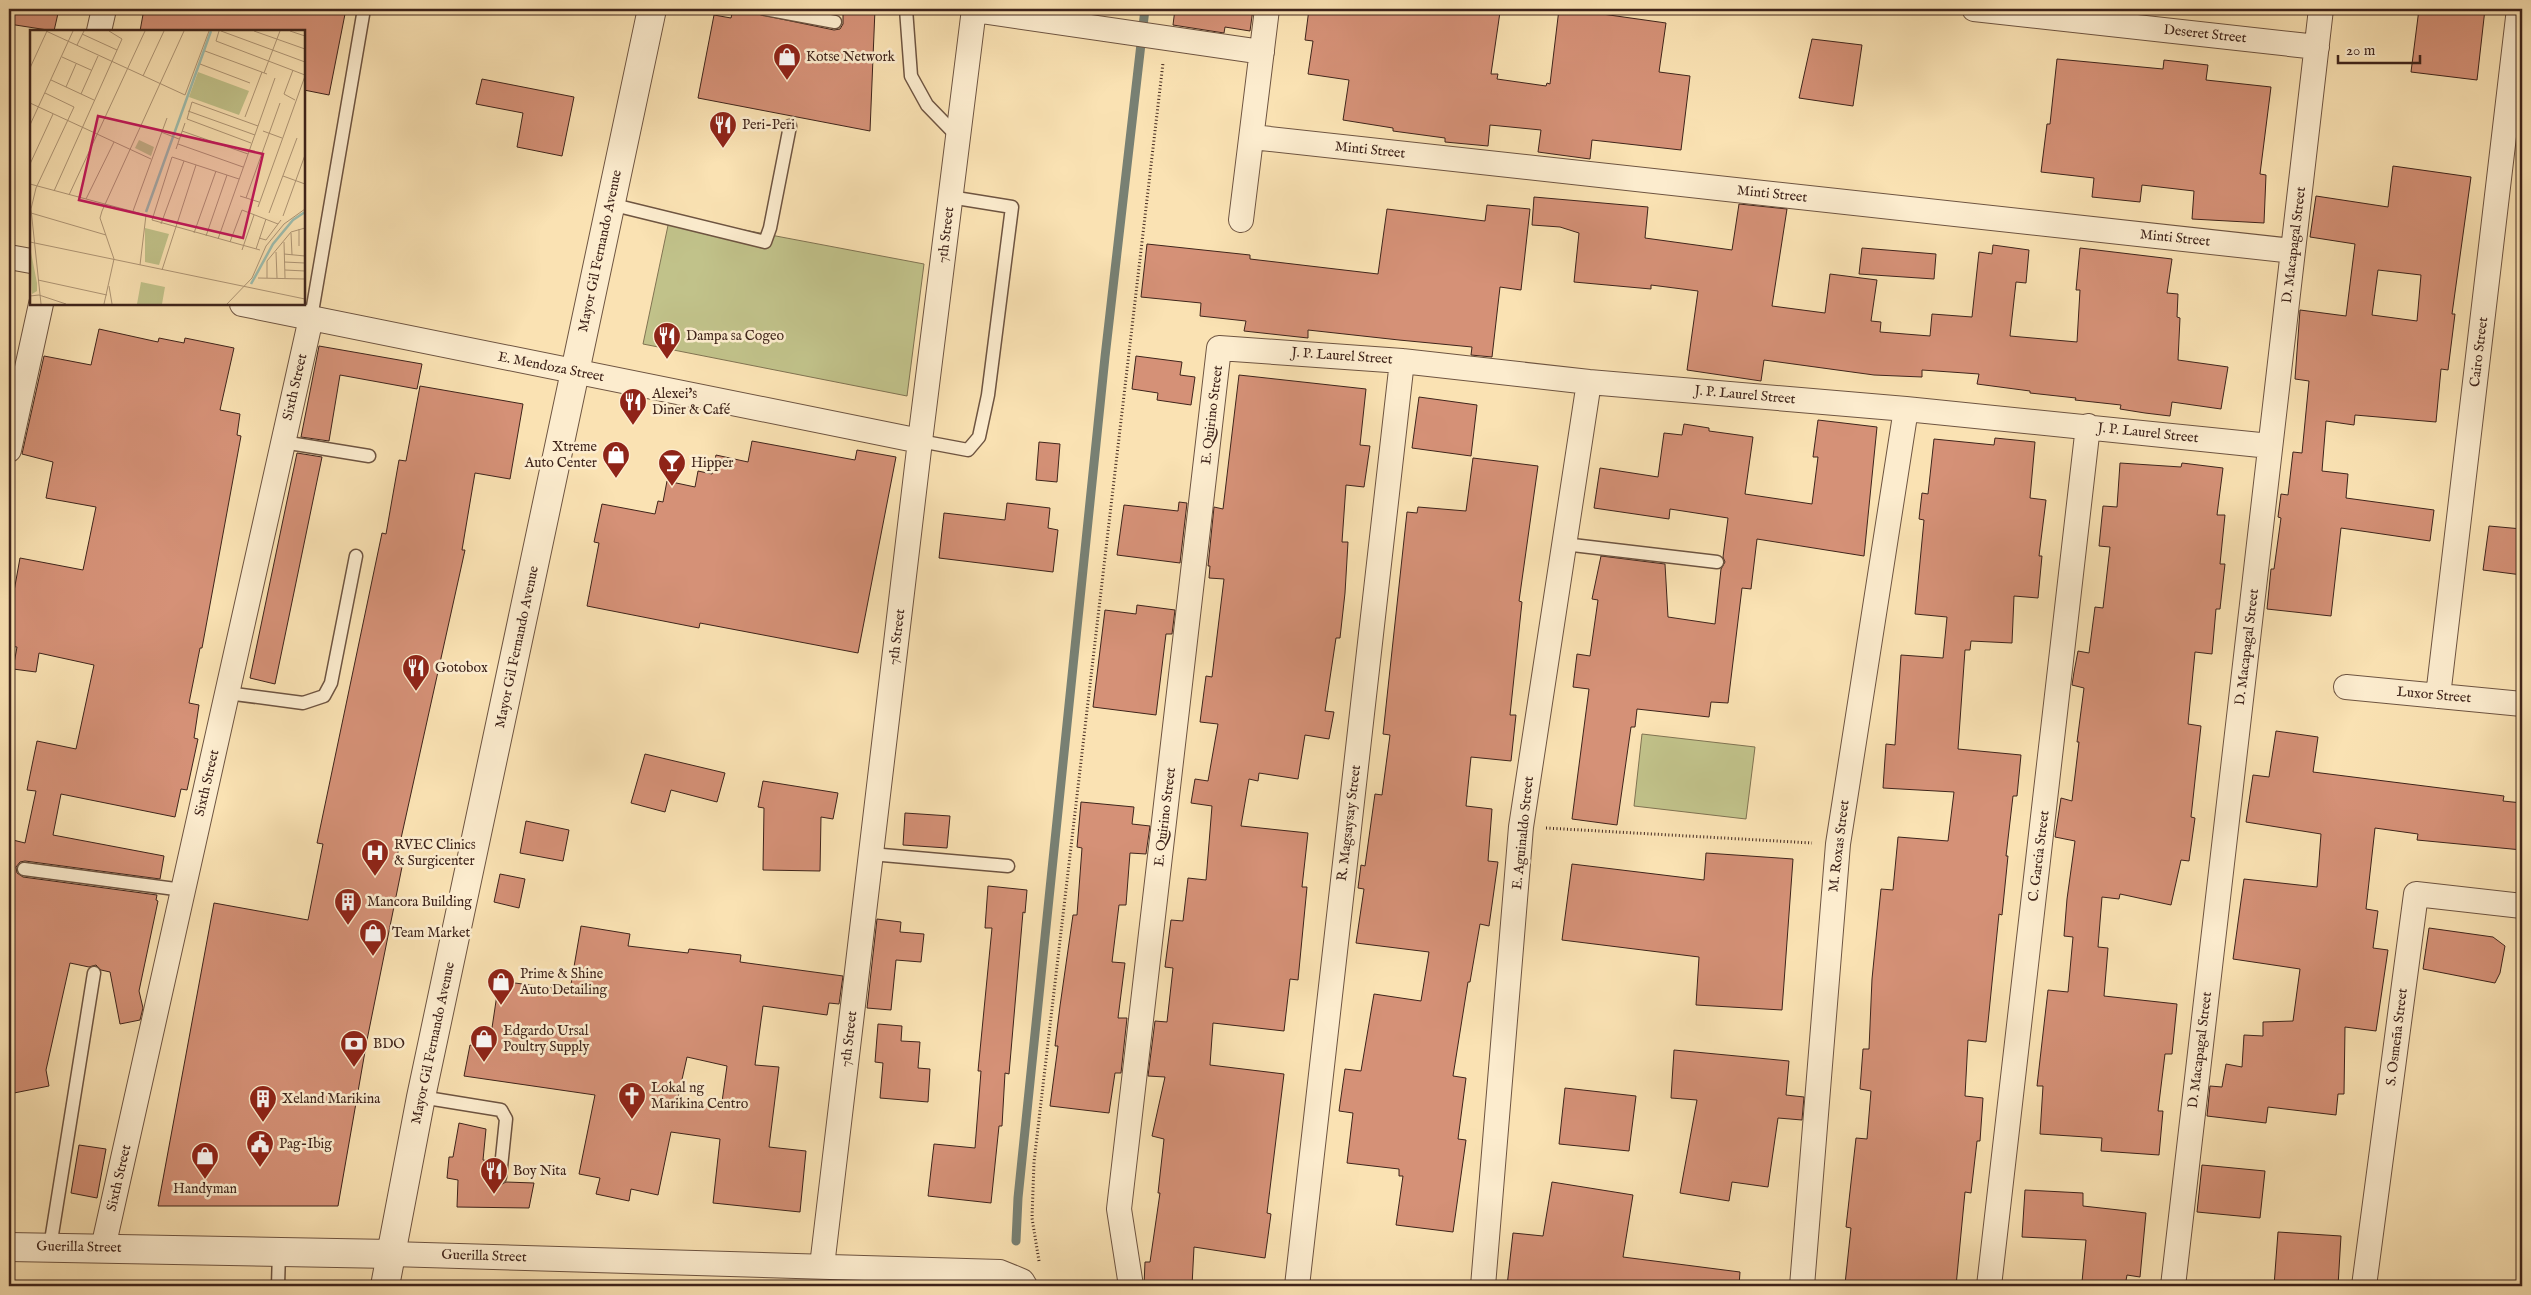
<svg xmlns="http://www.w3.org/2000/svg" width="2531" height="1295" viewBox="0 0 2531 1295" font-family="'IM FELL English',serif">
<rect width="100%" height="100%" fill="#fae2b3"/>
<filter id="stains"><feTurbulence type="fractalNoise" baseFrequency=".004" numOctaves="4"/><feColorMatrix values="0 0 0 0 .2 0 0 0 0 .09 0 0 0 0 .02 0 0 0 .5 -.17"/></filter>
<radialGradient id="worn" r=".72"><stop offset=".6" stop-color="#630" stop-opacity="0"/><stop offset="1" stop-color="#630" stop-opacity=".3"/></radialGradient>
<path fill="#c1c28a" stroke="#807352" d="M670,216L924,264L907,396L643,344Z
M1642,734L1755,747L1746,819L1634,806Z"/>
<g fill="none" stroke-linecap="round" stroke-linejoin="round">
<path stroke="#788073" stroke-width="9" d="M1016,1241L1018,1198L1105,357L1145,9"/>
</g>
<path fill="#d59177" stroke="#3f241b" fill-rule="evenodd" d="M9,9H59L54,31L9,24Z
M144,9H346L329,95L304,90V31H140Z
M733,9L834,30L840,29L843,24V9H875L870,131L698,98L714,15L731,18Z
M1175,9H1253L1250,31L1225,27L1224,33L1173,25Z
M1309,9H1475L1500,12L1491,74H1498L1497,79L1546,86L1547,83L1550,84L1559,9H1588V12L1666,23L1659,72L1690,76L1681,150L1592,140L1590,159L1538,152L1541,130L1490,125L1488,146L1445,142V138L1393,131V128L1343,120L1349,80L1308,74L1313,41L1305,40Z
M2419,9H2485L2477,80L2411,72Z
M1812,39L1862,45L1853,106L1799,98Z
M2057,59L2163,69L2164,60L2208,65L2206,80L2271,87L2260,174L2266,175L2264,223L2192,219L2194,191L2142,185L2140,202L2092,197L2094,178L2041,172L2047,124H2050Z
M482,79L574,97L562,156L517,147L523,113L476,104Z
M2393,166L2471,177L2452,314H2455L2448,370L2441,369L2436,422L2355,415L2354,425L2326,421L2322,471L2348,474L2346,498L2434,510L2430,541L2341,528L2331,616L2267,609L2271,569H2274L2281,518L2278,517L2281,494L2288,495L2293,452L2302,453L2309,381L2295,379L2300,310L2346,316L2355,244L2310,237L2316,196L2388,207ZM2378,270L2421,275L2417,321L2372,315Z
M1534,197L1648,207L1645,238L1732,250L1739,204L1787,209L1772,306L1825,313L1830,274L1877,280L1871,321L1881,322L1880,332L1930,336L1932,314L1972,317L1979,252L1992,254L1993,245L2029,250L2026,283L2016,282L2010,336L2077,342L2080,290H2076L2080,248L2172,259L2167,293L2178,294L2177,317L2180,318L2178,360L2228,367L2221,409L2172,402L2170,416L2145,413L2120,409L2121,405L2075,400L2076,398L2030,393V391L1977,384L1979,374L1922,370V377L1874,375L1764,360L1761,381L1687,370L1698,291L1651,285V289L1574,282L1579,233L1560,227L1532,225Z
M1487,205L1530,209L1521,290L1500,287L1492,357L1471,355L1472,347L1399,340L1308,330V338L1244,331L1246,321L1200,316L1201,303L1141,297L1147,244L1250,255V259L1378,274L1387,209L1485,221Z
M1862,248L1936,254L1934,279L1859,274Z
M99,329L158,342L159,338L184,343L185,338L234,348L220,410L240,414L237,435L241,436L202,648H200L189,703L199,705L194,738L198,739L187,790L181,789L175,817L61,794L53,835L164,856L160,879L25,861L20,862L16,867L17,873L23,877L157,895L156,900L158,901L139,991L143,1008L140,1020L120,1024L110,972L101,970L96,965L89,967L70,963L46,1070L49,1086L9,1094V839L25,843L36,791L27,790L37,741L76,749L94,665L39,653L36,672L13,669L17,647L9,646V619L20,558L83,570L96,507L46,498L53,462L22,454L44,356L91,365Z
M319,346L422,364L417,389L340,375L329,441L301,437Z
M1136,356L1182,362L1180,375L1195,377L1191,405L1157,400L1158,393L1132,389Z
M1239,375L1366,389L1360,445L1370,446L1364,487L1346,485L1342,542H1348L1345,593L1340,638H1336L1325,711L1334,712L1329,739L1305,735L1298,779L1259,773L1258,781L1249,779L1241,826L1308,833L1302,887H1307L1298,980L1290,979L1284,1031L1213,1023L1210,1065L1284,1074L1267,1213L1271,1214L1265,1258L1194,1247L1192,1286H1144L1145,1262H1150L1160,1193H1158L1164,1139L1152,1136L1165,1077L1148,1076L1155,1021L1167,1022L1173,968L1165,967L1171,920L1183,921L1188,878L1206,880L1212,806L1191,803L1195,779L1208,781L1218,724L1200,722L1206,676L1212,677L1224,579L1209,578L1210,566H1208L1214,507L1223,509Z
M420,386L523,404L510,479L475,473L462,550H465L396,861L403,862L367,1040L338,1206H158L214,903L308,920L323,844L317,843L382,533L386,534L399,460L406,461Z
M1419,397L1477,405L1471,456L1412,448Z
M1818,420L1877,427L1864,556L1757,539L1751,589L1742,588L1728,703L1711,702L1709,717L1637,709L1635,727H1631L1617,825L1572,819L1589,689L1573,687L1577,654L1590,656L1598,600L1592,599L1601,556L1665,564L1668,617L1715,624L1721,569L1725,562L1723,557L1728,518L1670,509L1669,519L1594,508L1600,468L1658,477L1664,433L1682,435L1684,424L1709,428V431L1753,437L1745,494L1812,504L1818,457H1813Z
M1995,438L2035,442L2030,498L2046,500L2039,556H2042L2038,598L2014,596L2012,643L1971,641L1970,650H1965L1958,749L2021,755L2017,796H2013L2006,856H2008L2002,915L1999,914L1986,1042L1968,1040L1965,1096L1983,1098L1980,1141H1977L1971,1193L1965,1192L1956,1286L1845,1284L1851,1228L1846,1227L1856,1138L1867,1139L1871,1091L1860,1089L1863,1049H1869L1872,979L1881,889L1893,890L1898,837L1948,841L1954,792L1883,788L1886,744L1895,745L1901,655L1943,658L1947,617L1915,614L1924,520L1919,519L1922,493L1928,494L1934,439L1994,445Z
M752,441L855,460L857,450L896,457L858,653L700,623L699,628L587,606L599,543L594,542L602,504L655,514L658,501L663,502L667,481L695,487L698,471L712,474L716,455L748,462Z
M1039,442L1060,444L1057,482L1036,480Z
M297,453L322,457L275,684L250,678Z
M1473,458L1538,466L1519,601L1522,602L1510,715H1516L1511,761L1471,757L1466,806L1492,809L1488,861L1498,862L1489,926L1480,924L1470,982H1468L1453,1076L1466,1078L1458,1139L1466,1140L1453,1232L1396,1225L1403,1176H1399V1169L1347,1163L1353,1113L1339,1111L1345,1069L1361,1071L1374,994L1421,1001L1429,952L1356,943L1364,889L1358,888L1361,865L1365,866L1375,794L1382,795L1390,735L1383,734L1407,512L1417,513L1418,507L1466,511Z
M2120,463L2181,467L2182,463L2223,468L2217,515H2225L2220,564H2225L2220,609H2216L2212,654L2195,652L2188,724L2201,726L2191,817L2195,818L2189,861L2181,860L2171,905L2120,894L2119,899L2102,897L2098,947L2108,948L2104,996L2177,1004L2172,1054H2165L2158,1111H2163L2159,1155L2101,1151L2102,1138L2040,1134L2043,1086H2037L2048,990L2068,992L2073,937L2064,936L2067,899L2075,841L2055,837L2061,798L2072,801L2079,742H2077L2084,688L2072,685L2074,672L2078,651L2089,653L2095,607L2103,608L2110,547L2099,546L2103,506L2117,507Z
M1179,502L1187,503L1180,563L1117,555L1124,505L1178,511Z
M1007,503L1050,508L1048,528L1058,530L1053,572L939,558L944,513L1005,520Z
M2489,526L2522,529V575L2483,570Z
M1137,605L1175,610L1172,634H1166L1156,715L1093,707L1105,610L1136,614Z
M2276,731L2318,737L2313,772L2504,796L2503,801L2522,803V850L2417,840L2418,834L2375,828L2366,909L2378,911L2373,948L2388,950L2376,1031L2345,1027L2344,1094H2338L2336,1115L2268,1107L2266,1123L2207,1116L2210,1086L2222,1087L2226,1064L2242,1067L2244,1035L2263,1036V1022L2293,1021L2300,969L2233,959L2244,879L2317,887L2321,834L2246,822L2253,775L2269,777Z
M645,754L725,773L717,802L671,790L665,812L631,803Z
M763,781L838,793L833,819L821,817L820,871L763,870L764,808L758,807Z
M1081,802L1134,807L1132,824L1150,826L1146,854L1130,853L1126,905H1119L1112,962L1125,963L1118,1018H1127L1121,1073H1115L1109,1113L1050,1106L1058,1046H1055L1060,1006L1073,915H1077L1082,848L1077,847Z
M905,813L950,816L947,848L903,845Z
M526,821L569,830L563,861L520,853Z
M1706,853L1793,859L1782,1010L1696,1005L1699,957L1562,940L1572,864L1704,880Z
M500,874L525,879L519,908L494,902Z
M988,886L1027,890L1025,913L1023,912L1009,1074L1005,1073L1002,1126H999L991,1203L928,1196L934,1144L975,1148L981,1071H978L992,928H985Z
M877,919L901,922L900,932L924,934L921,962L896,960L891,1010L867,1008Z
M581,926L630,934L628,946L688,953L689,949L741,955L740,962L843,976L839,1004L829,1003L827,1015L763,1006L755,1065L779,1067L769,1147L806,1151L800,1212L713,1203L720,1139L671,1132L658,1195L631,1189L629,1201L596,1194L600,1178L579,1174L595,1095L464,1076L470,1045L489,1048L499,981L570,990ZM687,1057L727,1066L721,1109L677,1102Z
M2429,928L2493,937L2505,946L2500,973L2495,983L2423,969Z
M878,1024L902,1026L901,1041L920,1042L918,1068L930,1069L928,1102L880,1098L883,1063L875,1062Z
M1674,1050L1789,1061L1786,1095L1804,1097L1802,1120L1778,1118L1768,1187L1732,1182L1729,1201L1680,1193L1697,1100L1671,1098Z
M1565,1088L1636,1096L1629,1151L1559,1144Z
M459,1123L486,1129L483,1160L489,1161L486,1181H493L500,1185L506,1182L534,1183L529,1208L457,1207L458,1180L447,1178L449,1157H453Z
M79,1145L106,1149L97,1198L71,1193Z
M2202,1165L2265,1171L2260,1218L2197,1212Z
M1552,1182L1633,1195L1623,1257L1740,1272L1739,1286H1507L1513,1233L1543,1236Z
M2025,1190L2083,1193V1206L2146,1213L2140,1277L2127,1275L2125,1286H2093L2094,1283L2082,1282L2086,1240L2022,1237Z
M2278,1232L2341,1236L2338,1286H2274Z"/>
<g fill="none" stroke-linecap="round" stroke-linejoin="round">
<defs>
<path id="service" d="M765,9L835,22
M906,9L911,76L927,105L958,137
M610,204L765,242L770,228L790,126
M311,318L364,9
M920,441L968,450L979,437L988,395L1012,207L950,197
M283,442L369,456
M1564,544L1717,562
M227,693L303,703L324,696L331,683L356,556
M871,854L1008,866
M24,869L183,890
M421,1097L501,1110L506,1119L500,1177
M50,1247L94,973
M278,1286L279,1251"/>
<path id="minor" d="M1974,9L2317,47
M974,10L1262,52
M99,31L104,9
M1252,137L2293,251
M1241,220L1267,9
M9,257L31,261
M242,304L920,441
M9,450L41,304
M2346,687L2522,704
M2438,696L2519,9
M103,1248L311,318
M391,1254L1000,1272L1022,1281L1025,1286
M822,1266L920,441L974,9
M1131,1286L1119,1209L1219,348L1402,361L1589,382L1906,409L2270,446
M1297,1286L1402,361
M1483,1286L1521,827L1589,382
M1802,1286L1838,844L1906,409
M1989,1286L2088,426
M2173,1286L2321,9
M2364,1286L2416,894L2522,906"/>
<path id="tertiary" d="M9,1247L391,1254
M385,1286L421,1097L652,9"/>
</defs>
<use href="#service" stroke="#6e5441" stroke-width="15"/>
<use href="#minor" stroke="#6e5441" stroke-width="26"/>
<use href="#tertiary" stroke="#6e5441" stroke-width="30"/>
<path stroke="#3f241b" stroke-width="3" stroke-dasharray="1 2.5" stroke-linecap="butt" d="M1546,828L1812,843
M1039,1261L1032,1218L1034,1162L1163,63"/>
<use href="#service" stroke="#fcecce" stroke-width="12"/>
<use href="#minor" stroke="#fcecce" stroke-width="24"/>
<use href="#tertiary" stroke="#fcecce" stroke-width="28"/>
</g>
<defs>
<symbol id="shop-pin" viewBox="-11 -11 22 30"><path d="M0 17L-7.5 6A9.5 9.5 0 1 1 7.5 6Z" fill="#8f2418" stroke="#fcecce"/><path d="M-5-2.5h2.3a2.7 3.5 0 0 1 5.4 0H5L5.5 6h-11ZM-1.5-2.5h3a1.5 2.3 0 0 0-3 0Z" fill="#fff"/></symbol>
<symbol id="restaurant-pin" viewBox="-11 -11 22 30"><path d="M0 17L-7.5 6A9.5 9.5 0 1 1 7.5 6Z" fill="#8f2418" stroke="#fcecce"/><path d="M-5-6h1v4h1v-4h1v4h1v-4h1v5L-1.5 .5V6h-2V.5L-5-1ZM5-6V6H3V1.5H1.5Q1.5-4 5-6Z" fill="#fff"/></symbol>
<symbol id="bar-pin" viewBox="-11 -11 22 30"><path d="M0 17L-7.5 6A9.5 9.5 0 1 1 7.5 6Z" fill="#8f2418" stroke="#fcecce"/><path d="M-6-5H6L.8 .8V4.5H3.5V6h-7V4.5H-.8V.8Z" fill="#fff"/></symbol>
<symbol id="hospital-pin" viewBox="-11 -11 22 30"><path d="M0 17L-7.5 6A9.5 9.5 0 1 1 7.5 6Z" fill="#8f2418" stroke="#fcecce"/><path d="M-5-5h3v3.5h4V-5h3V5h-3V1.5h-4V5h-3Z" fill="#fff"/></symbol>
<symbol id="building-pin" viewBox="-11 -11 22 30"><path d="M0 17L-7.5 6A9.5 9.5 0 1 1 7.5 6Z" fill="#8f2418" stroke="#fcecce"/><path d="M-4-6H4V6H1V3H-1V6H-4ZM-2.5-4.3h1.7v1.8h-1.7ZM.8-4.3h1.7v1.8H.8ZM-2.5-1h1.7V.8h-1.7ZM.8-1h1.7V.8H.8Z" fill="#fff"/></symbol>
<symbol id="bank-pin" viewBox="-11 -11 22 30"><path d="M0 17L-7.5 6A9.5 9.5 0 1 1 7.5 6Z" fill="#8f2418" stroke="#fcecce"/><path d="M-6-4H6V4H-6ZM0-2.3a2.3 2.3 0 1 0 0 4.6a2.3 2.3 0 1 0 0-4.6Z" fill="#fff"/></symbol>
<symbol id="church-pin" viewBox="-11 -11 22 30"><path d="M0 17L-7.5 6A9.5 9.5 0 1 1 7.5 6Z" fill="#8f2418" stroke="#fcecce"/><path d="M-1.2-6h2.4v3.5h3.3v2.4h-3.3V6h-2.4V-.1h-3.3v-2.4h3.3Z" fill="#fff"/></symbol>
<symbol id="civic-pin" viewBox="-11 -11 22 30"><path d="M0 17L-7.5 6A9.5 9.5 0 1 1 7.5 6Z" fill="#8f2418" stroke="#fcecce"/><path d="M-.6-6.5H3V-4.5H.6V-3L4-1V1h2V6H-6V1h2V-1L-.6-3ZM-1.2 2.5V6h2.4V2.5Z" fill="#fff"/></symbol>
</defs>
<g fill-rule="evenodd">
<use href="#shop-pin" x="771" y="41" width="32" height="43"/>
<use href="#restaurant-pin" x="707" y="109" width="32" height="43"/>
<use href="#restaurant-pin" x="651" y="320" width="32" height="43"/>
<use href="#restaurant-pin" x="617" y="386" width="32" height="43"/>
<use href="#shop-pin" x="600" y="439" width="32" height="43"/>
<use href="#bar-pin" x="656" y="447" width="32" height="43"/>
<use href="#restaurant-pin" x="400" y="652" width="32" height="43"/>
<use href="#hospital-pin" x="359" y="837" width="32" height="43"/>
<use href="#building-pin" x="332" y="886" width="32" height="43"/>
<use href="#shop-pin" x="357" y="917" width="32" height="43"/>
<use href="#shop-pin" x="485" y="966" width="32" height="43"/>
<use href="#shop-pin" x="468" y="1023" width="32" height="43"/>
<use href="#bank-pin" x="338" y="1028" width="32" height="43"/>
<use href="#church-pin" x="616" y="1080" width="32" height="43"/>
<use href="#building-pin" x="247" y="1083" width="32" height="43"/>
<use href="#civic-pin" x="244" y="1128" width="32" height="43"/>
<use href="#shop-pin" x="189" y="1140" width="32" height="43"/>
<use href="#restaurant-pin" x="478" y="1155" width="32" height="43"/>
</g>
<g text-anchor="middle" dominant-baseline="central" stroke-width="5" stroke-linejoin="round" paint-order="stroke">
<g font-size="14" fill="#3f241b" stroke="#fcecce">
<text transform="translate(2205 34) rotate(6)">Deseret Street</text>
<text transform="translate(1370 150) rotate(6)">Minti Street</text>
<text transform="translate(1772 194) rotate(6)">Minti Street</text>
<text transform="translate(946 235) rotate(-83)">7th Street</text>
<text transform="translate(2175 238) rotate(6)">Minti Street</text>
<text transform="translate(2294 245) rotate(-83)">D. Macapagal Street</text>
<text transform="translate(600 251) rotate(-78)">Mayor Gil Fernando Avenue</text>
<text transform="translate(2479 352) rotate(-83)">Cairo Street</text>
<text transform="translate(1342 356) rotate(4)">J. P. Laurel Street</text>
<text transform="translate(551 367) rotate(11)">E. Mendoza Street</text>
<text transform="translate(295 387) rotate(-77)">Sixth Street</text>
<text transform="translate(1745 395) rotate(5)">J. P. Laurel Street</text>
<text transform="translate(1212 415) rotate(-83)">E. Quirino Street</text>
<text transform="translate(2148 433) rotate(6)">J. P. Laurel Street</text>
<text transform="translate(897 637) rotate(-83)">7th Street</text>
<text transform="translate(517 647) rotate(-78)">Mayor Gil Fernando Avenue</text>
<text transform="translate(2247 647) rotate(-83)">D. Macapagal Street</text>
<text transform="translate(2434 695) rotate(5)">Luxor Street</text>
<text transform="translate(207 783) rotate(-77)">Sixth Street</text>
<text transform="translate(1165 817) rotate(-83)">E. Quirino Street</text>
<text transform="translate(1349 823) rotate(-83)">R. Magsaysay Street</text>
<text transform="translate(1523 833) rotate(-84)">E. Aguinaldo Street</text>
<text transform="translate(1839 846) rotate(-83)">M. Roxas Street</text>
<text transform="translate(2039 856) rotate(-83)">C. Garcia Street</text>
<text transform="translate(2397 1037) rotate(-83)">S. Osmeña Street</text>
<text transform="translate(849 1039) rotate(-83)">7th Street</text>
<text transform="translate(433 1043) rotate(-78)">Mayor Gil Fernando Avenue</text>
<text transform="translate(2200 1050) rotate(-83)">D. Macapagal Street</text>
<text transform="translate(119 1178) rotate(-77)">Sixth Street</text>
<text transform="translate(79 1247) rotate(1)">Guerilla Street</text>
<text transform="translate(484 1256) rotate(2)">Guerilla Street</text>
</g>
<g font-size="14" fill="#3f241b" stroke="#fcecce" text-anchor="start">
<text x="806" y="57">Kotse Network</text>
<text x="742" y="125">Peri-Peri</text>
<text x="686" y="336">Dampa sa Cogeo</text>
<text x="652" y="394">Alexei's<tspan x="652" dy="16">Diner &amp; Café</tspan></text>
<text x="597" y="447" text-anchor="end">Xtreme<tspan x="597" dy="16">Auto Center</tspan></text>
<text x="691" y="463">Hipper</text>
<text x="435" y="668">Gotobox</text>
<text x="394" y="845">RVEC Clinics<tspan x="394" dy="16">&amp; Surgicenter</tspan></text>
<text x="367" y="902">Mancora Building</text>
<text x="392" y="933">Team Market</text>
<text x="520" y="974">Prime &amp; Shine<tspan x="520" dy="16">Auto Detailing</tspan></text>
<text x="503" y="1031">Edgardo Ursal<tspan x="503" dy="16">Poultry Supply</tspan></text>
<text x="373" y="1044">BDO</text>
<text x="651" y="1088">Lokal ng<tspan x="651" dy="16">Marikina Centro</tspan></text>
<text x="282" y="1099">Xeland Marikina</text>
<text x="279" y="1144">Pag-Ibig</text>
<text x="513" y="1171">Boy Nita</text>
<text x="205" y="1189" text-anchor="middle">Handyman</text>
</g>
</g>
<g transform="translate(30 30)">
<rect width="275" height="275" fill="#fae2b3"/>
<path d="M168,42L219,61L209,85L159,67ZM109,110L124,117L121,126L105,118ZM115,198L139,204L129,235L115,232ZM0,217L7,253V261L2,264ZM111,252L135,257L132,274H107Z" fill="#c1c28a"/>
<path fill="none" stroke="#9ebdae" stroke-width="2.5" d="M116,182L181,1M221,254L243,214L263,190L275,182"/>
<path fill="none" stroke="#af9676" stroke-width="1" d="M16,1L155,65L179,1M189,1L186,11L275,45M191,1L275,32M224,1L275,19M260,1L275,6M52,4L87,20M47,15L54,1M175,21L237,44M32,27L61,40M170,34L220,53M0,38L17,1M263,40L254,64L265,70M234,43L250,1M113,46L134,1M21,50L64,70M36,57L46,34M51,64L68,26M0,73L121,129M158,81L225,105M215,87L232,42M0,95L43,1M152,101L218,124M233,101L252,108M131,102L149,109M221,113L157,89L162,72L228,96M148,114L213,137M146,119L155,93M0,134L23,84M253,146L275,154M209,149L142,127L122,190L230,220M0,154L116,185L110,235M24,161L92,9L79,1M39,165L115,1M210,166L229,172M216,168L250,73M56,169L84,112M228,177L275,46M103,181L137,88M1,183L76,205M239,183L267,108M253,186L275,125M131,194L154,131M269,199V216M164,203L186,141M261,203L262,225M176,206L197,145M229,208L236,210L251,190M188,209L245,48M0,212L275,269M200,212L212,180L248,194M254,212L255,248M226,219L236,189M212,220L224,185M246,222L247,248M254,224L275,226M84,229L70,188L72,181L154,1M254,232L275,233M132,240L166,135M255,240L275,241M228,248L275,249M237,248V231L261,202L275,198M8,250L77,265M79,256L82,274M0,266L9,265L36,274M11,274L1,179L6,158L44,77L15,63M74,274L84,229M197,274L222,248L236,216L254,194L275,179"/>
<path fill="#c2185b" fill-opacity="0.15" stroke="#c2185b" stroke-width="2.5" d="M68,86L233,124L213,208L49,170Z"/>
<rect width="275" height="275" fill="none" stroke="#3f241b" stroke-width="2.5"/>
</g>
<rect width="2531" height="1295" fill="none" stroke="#fae2b3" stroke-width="30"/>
<rect x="10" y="10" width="2511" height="1275" fill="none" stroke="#3f241b" stroke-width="2.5"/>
<rect x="15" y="15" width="2501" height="1265" fill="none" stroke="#3f241b"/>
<path d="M2338 55v8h82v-8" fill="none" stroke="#3f241b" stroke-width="2.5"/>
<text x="2346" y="55" font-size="15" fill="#3f241b" stroke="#fcecce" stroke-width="4" paint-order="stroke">20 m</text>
<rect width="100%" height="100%" filter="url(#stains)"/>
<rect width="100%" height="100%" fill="url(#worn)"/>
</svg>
